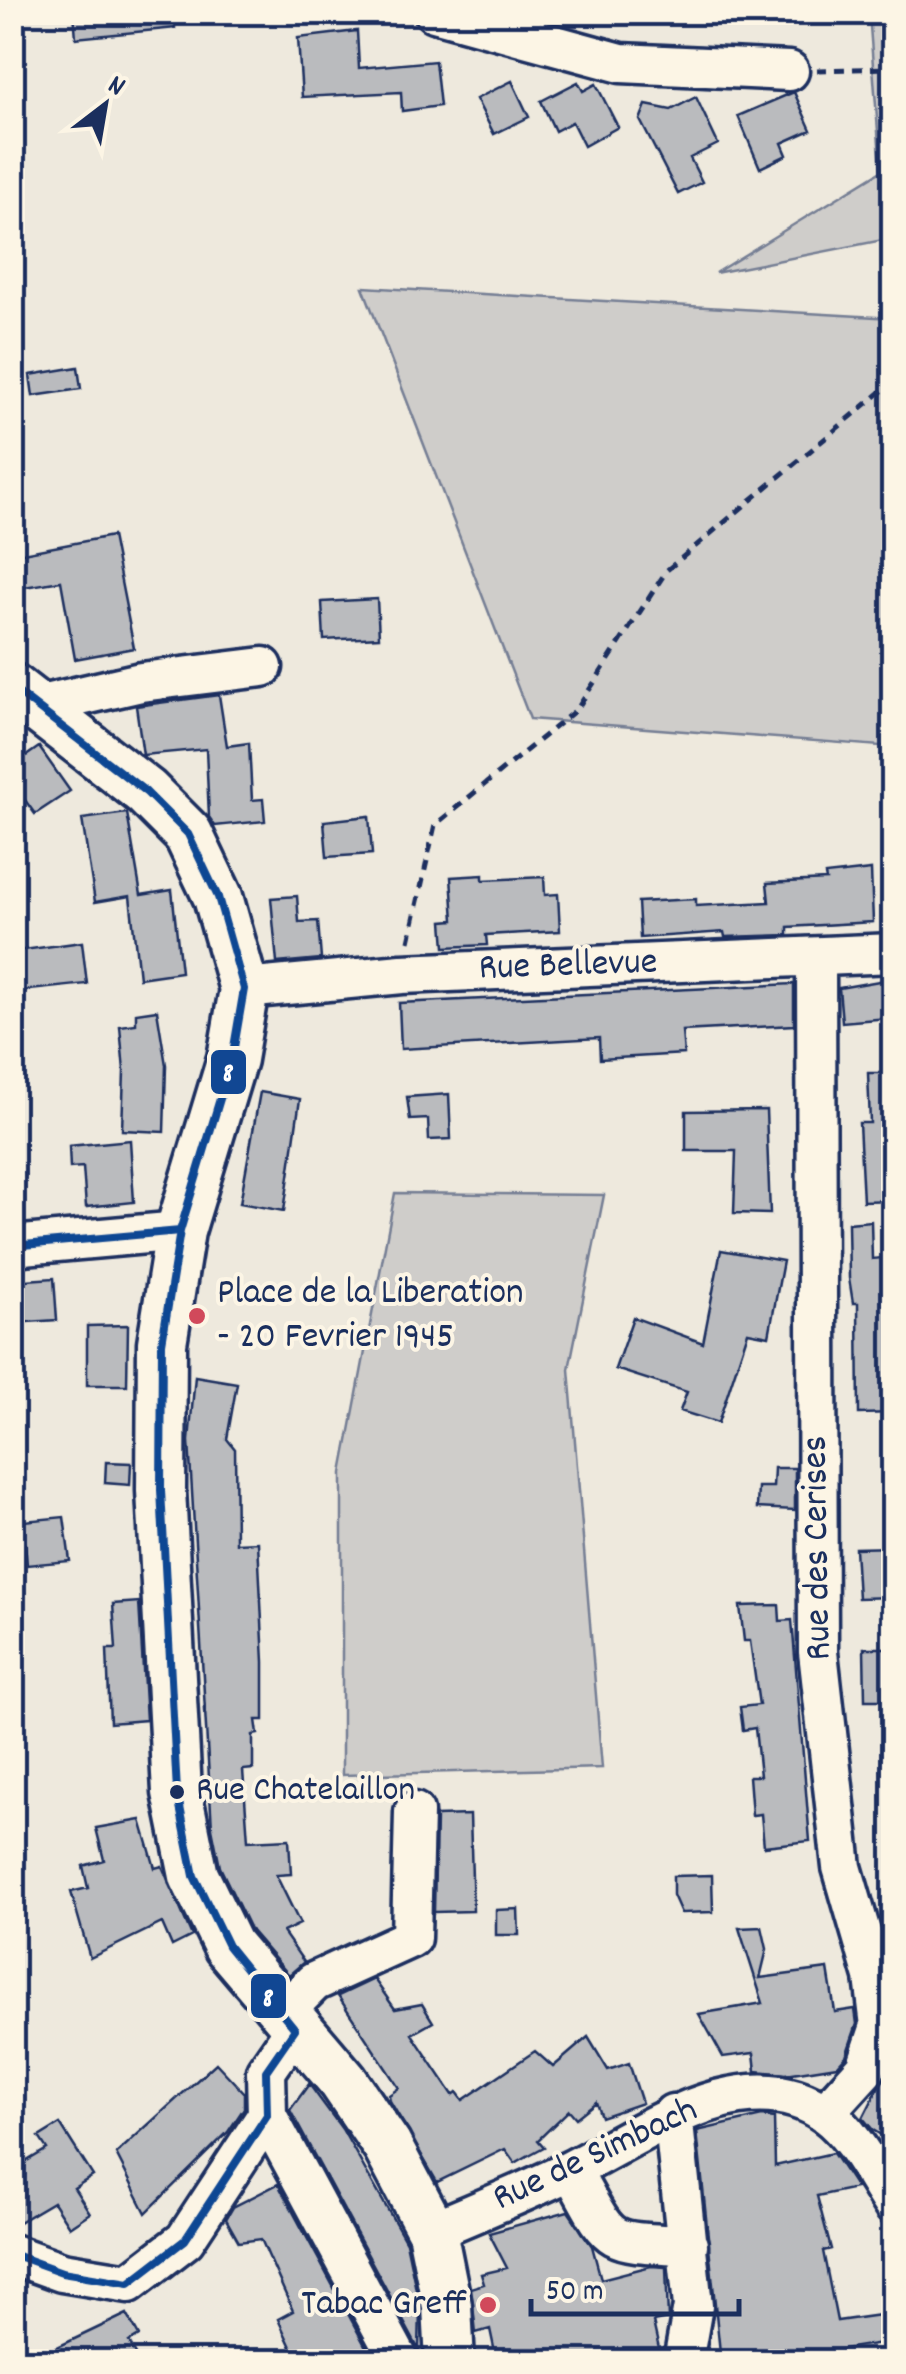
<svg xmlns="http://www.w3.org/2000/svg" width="906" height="2374" viewBox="0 0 906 2374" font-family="Dekko,sans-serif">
<rect width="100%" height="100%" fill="#eee9dd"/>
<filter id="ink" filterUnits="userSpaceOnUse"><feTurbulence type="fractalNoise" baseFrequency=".01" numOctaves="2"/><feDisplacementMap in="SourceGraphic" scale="20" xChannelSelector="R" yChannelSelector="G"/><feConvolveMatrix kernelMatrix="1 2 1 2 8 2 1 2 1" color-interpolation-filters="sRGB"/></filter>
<g filter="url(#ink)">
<path fill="#cfcdca" stroke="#757e94" stroke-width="2.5" d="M869,13H893V238L715,273L881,171Z
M363,287L893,318V747L530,719Z
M395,1193L604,1195L569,1369L602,1768L342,1775V1473Z"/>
<path fill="#babbbe" stroke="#1b2f5e" stroke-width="2.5" d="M74,12H175V28L76,38Z
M357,31L359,68L435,61L440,106L402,111L401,92L302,97L298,38Z
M512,81L529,117L494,134L476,99Z
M578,82L583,91L596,84L618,127L584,146L572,122L555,131L541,101Z
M794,92L811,130L782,143L787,155L760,168L738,116Z
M696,97L718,144L690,158L702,182L678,194L640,120L646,105L671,110Z
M78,367L81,389L33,396L30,375Z
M112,536L134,648L75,659L61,581L12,589V555Z
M377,599L379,637L324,640L322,602Z
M219,695L227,746L249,743L252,800L263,799L265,821L215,826L209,817L206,749L143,755L136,706Z
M39,747L70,791L35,814L12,782V766Z
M127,813L141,895L172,890L181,972L139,978L130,896L95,902L82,819Z
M369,816L372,854L327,857L324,821Z
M871,870L873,922L788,927V935L725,937L724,932L640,938L638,902L696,899V906L769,902L767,883L826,880L825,875Z
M483,875V880L544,877L545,895L558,894L560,931L486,935L487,945L445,947L443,921L454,920L451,877Z
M297,896L299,922L318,921L321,959L277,963L271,898Z
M82,942L87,984L21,991L16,951Z
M885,980L888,1018L842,1022L839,988Z
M794,984V1025L682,1031L684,1054L600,1059L599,1038L401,1049L399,1003Z
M157,1010L166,1065L164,1132L122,1130L124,1071L120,1026L136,1024V1013Z
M868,1073H894V1200L863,1201L859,1123H870Z
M260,1092L300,1099L284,1211L240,1203Z
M449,1094L451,1139L429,1140L428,1119L410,1120L407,1097Z
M766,1110L770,1214L734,1213L736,1151H686V1111Z
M130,1140L134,1202L86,1207L83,1167L70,1168L69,1146Z
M871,1221L872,1259L894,1257V1413L859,1414L858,1303H853L849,1278L848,1223Z
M721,1250L783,1261L769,1336L748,1332L718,1423L680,1411L687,1392L615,1369L633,1317L703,1343Z
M54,1278L57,1320L12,1323V1281Z
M128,1325L127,1385H87V1326Z
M195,1376L237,1383L227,1439L235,1449L236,1543L258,1542L264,1662V1720H256L258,1734L253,1735V1769L243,1770L248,1841L289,1839L291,1874L276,1875L300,1924L283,1932L304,1962L289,1975L251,1931L220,1867L212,1828L189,1441Z
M106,1462L131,1463L130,1485L105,1483Z
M774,1468H795V1510L757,1508L758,1487H773Z
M64,1517L70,1561L27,1565L23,1521Z
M894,1547V1597L858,1598L855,1548Z
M139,1602L146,1720L110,1723L107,1649H116L113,1604Z
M779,1605L780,1621L792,1620L810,1841L764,1846L761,1814L752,1815L749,1776H760L755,1728L743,1730L740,1707L759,1705L750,1641H744L740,1606Z
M864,1648H894V1700H865Z
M470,1815L473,1911L434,1912L436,1816Z
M141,1820L155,1868L162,1866L192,1936L172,1946L162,1923L90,1958L71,1892L88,1888L83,1866L104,1860L96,1828Z
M712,1875L713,1912L681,1913L673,1895V1876Z
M518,1909L519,1935H496V1910Z
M762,1927L767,1949L760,1978L828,1969L835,2012L855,2009L857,2024L846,2056L837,2066L786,2074L756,2071L754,2053L723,2057L699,2014L763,2003L739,1928Z
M374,1979L395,2009L422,2004L433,2022L412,2034L453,2095L457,2092L463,2100L535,2051L553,2067L588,2037L608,2070L629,2063L642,2103L601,2117L596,2102L576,2118L569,2110L538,2140L544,2147L529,2155L515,2163L505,2149L437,2182L390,2101L389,2095L399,2088L338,1996Z
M894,2057V2143L873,2130L863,2118Z
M216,2063L244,2093V2108L228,2132L146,2213L116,2154Z
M309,2084L342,2129L406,2242L420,2309L419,2350L290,2110Z
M762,2116L774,2118L775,2166L833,2153L856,2188L817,2196L831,2249L823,2251L837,2321L894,2313V2341L837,2350L838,2357L721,2362L697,2131Z
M60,2124L93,2176L74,2188L90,2213L69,2227L53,2202L12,2226V2170L47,2149L39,2137Z
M278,2184L374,2362H298L278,2319L293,2311L261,2239L239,2242L226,2219L233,2207Z
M568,2211L592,2246L601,2279L651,2266L666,2267L668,2319L653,2322L661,2358L497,2362L490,2329L476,2333L471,2288L484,2284L481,2274L507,2268L489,2233Z
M127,2314L139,2336L129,2342L140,2362H26Z"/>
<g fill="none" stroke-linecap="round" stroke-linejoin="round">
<defs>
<path id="minor" d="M434,12L621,63L789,71
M32,707L141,682L263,667
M816,958L818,1652L842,1867L874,1977L880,2026L866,2068L825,2113
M244,989L402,974L894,953
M12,1246L180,1231
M282,2014L314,1982L411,1938L414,1812
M673,2114L693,2306L683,2362
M267,2115L400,2362
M571,2170C614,2246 600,2241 688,2245
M432,2231C478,2211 526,2192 571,2170C642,2135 746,2056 826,2114C855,2135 874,2176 894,2206
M12,2254L62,2272L129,2283L185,2240L267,2115L266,2071L295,2029"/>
<path id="major" d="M12,688L146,792L188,834L218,897L244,989L232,1059L180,1231L162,1343L161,1490L177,1792L194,1876L228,1946L343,2081L387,2146L432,2231L447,2306L450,2362"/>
</defs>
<use href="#minor" stroke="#1b2f5e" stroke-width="45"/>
<use href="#major" stroke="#1b2f5e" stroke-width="55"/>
<path stroke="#1b2f5e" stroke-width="5" stroke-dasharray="10 8" stroke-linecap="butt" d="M817,70L894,68
M409,941L435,825L577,709L667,570L894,381"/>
<use href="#minor" stroke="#fcf5e5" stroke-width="38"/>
<use href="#major" stroke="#fcf5e5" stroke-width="48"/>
<defs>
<path id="bus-1" d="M12,688L146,792L188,834L218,897L244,989L232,1059L180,1231L162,1343L161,1490L177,1792L194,1876L228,1946L295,2029L266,2071L267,2115L185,2240L129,2283L62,2272L12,2254
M12,1246L180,1231"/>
</defs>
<use href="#bus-1" stroke="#fcf5e5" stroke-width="15"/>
<use href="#bus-1" stroke="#114793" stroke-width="8"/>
</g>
</g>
<g fill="#d1495b" stroke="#fcf5e5" stroke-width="4">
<circle cx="197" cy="1316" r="10"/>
<circle cx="488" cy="2305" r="10"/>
</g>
<circle fill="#1b2f5e" stroke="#fcf5e5" stroke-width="4" cx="177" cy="1792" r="9"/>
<g text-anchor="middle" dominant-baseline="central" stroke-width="8" stroke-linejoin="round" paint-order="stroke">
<g font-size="36" fill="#1b2f5e" stroke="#fcf5e5" text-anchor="start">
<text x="196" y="1792">Rue Chatelaillon</text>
</g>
<g font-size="38" fill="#1b2f5e" stroke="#fcf5e5">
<text transform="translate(568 967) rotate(-2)">Rue Bellevue</text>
<text transform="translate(819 1548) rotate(-91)">Rue des Cerises</text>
<text transform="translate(596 2156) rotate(-25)">Rue de Simbach</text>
</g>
<g font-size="38" fill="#1b2f5e" stroke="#fcf5e5" text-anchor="start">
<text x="217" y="1294">Place de la Liberation<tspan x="217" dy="44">- 20 Fevrier 1945</tspan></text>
<text x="468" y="2305" text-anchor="end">Tabac Greff</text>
</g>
</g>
<g stroke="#fcf5e5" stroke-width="4">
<rect x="209" y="1048" width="39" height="48" rx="10" fill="#114793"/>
<rect x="249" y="1972" width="39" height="48" rx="10" fill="#114793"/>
</g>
<g font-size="28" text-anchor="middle" font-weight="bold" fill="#fff">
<text x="228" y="1081">8</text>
<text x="268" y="2006">8</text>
</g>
<rect width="906" height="2374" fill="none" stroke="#fcf5e5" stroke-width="50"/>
<rect x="25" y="25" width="856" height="2324" fill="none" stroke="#1b2f5e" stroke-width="4" filter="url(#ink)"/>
<g transform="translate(105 105) rotate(31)" stroke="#fcf5e5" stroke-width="8" paint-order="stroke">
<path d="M0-8L18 38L0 25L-18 38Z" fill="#1b2f5e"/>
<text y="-15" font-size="28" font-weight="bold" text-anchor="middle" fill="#1b2f5e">N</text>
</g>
<path d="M531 2299v15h208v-15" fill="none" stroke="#1b2f5e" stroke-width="5"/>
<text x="546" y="2299" font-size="30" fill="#1b2f5e" stroke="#fcf5e5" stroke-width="8" paint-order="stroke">50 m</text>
</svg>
